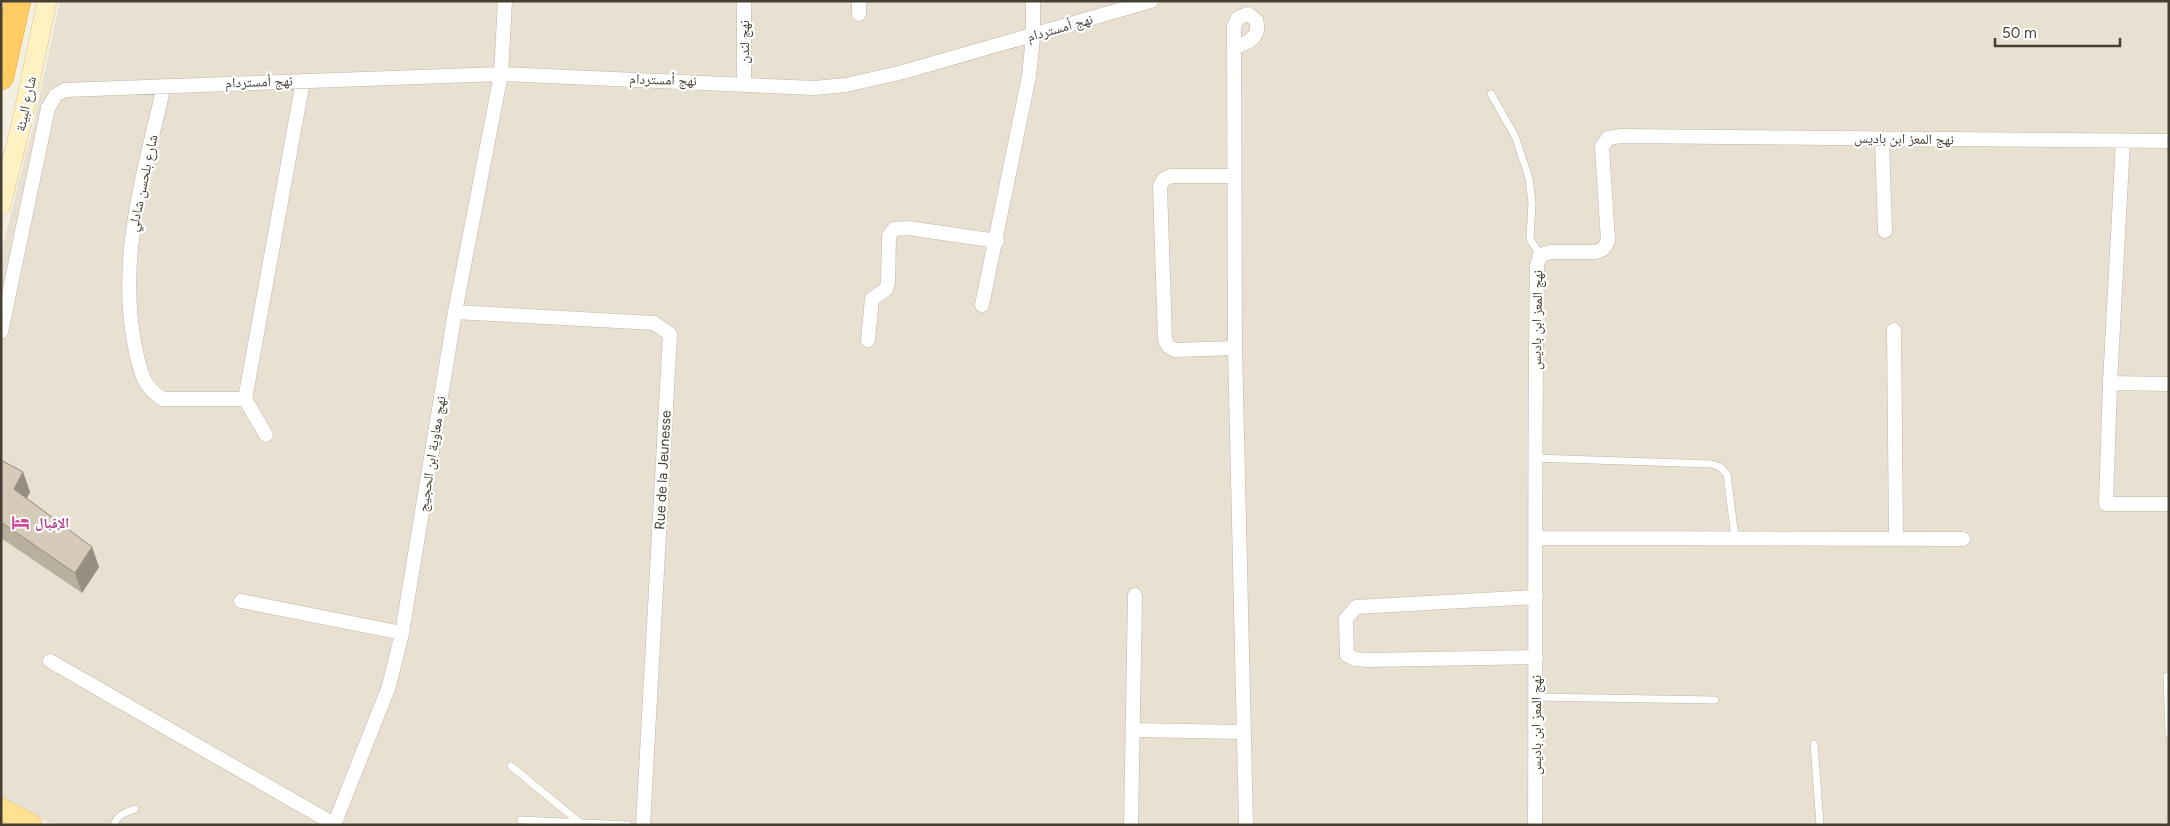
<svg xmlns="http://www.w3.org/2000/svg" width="2170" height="826" viewBox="0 0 2170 826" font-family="Figtree,'Noto Naskh Arabic',sans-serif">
<rect width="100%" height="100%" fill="#f4efe3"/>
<path fill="#e8e1d1" d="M60,1H2169V825H55L19,809L1,798V253L33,127Z"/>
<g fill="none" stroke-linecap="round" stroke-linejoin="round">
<defs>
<path id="lane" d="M1491,94L1515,136L1529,178L1532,203L1530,239L1540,255
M1535,458L1711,464L1720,467L1727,474L1735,538
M2167,676L2169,734
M1536,697L1715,700
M1814,744L1820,825
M511,766L579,822
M521,820L628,825
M114,825C117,815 126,812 135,809"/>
<path id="street" d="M744,1V84
M859,1V14
M1234,47C1249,43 1261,37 1256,20L1248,14L1238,18L1234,26L1235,348L1246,825
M164,86C144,174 116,261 136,352C141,372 143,388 163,399H245
M1882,139L1885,231
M2123,141L2110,383L2106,504H2169
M1233,176H1171L1164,179L1160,186L1165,339L1168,346L1175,350L1235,348
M982,305L1029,76L1033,36V1
M455,312L654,323L670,334L643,825
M1894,330L1896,538
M1,332L48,108L56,95L65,90L501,74L814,88L846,85L903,72L1151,1
M868,340L872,299L886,289L888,283L889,236L894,229L908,228L997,241
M2110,383L2169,384
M266,435L245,399L303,81
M1537,538L1963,539
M241,601L402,633
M1536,657L1367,660L1355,659L1347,655L1346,619L1356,607L1536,597
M50,661L334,824
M1134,730L1244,732
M334,825L389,686L402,633L455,312L501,74L505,1
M1131,825L1135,595
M1535,825C1536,638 1534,452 1537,265L1540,255L1551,252H1596L1603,249L1608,241L1602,147L1608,138L1621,136L2169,141"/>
<path id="secondary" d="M1,205L21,125L47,1"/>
<path id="primary" d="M1,809L31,825"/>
<path id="highway" d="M1,77L18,1"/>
</defs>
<use href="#lane" stroke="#c0b7a5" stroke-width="8"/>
<use href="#street" stroke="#c0b7a5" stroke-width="15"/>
<use href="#secondary" stroke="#d8c58e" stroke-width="20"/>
<use href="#primary" stroke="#efc356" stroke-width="22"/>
<use href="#highway" stroke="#eda524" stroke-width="26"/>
<use href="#lane" stroke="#fff" stroke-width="7"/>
<use href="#street" stroke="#fff" stroke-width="14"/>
<use href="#secondary" stroke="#fff1c2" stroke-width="19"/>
<use href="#primary" stroke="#ffe191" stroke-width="21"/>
<use href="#highway" stroke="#ffcd63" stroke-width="25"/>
</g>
<path fill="#b8af9e" d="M1,460L23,472L30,492L27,498L92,547L99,567L82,593L1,538Z"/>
<path fill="#968e81" d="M23,472L30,492L21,509L14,489Z
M92,547L99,567L82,593L75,573Z"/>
<path fill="#d6cbb8" stroke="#968e81" d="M1,460L23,472L14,489L92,547L75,573L1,522Z"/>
<defs>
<symbol id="hotel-bare" viewBox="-9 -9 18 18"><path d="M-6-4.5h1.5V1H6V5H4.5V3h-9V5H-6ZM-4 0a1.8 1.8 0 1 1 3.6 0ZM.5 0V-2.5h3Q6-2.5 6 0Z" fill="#d1479c" stroke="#fff" stroke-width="2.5" paint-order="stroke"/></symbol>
</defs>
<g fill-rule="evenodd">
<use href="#hotel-bare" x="8" y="510" width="25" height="25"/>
</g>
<g text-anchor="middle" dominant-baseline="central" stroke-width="4.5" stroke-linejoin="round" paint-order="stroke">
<g font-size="14" fill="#463f33" stroke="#fff">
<text transform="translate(1060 28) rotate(-16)">نهج أمستردام</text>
<text transform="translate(744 42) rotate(-90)">نهج لندن</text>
<text transform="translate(663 80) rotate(2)">نهج أمستردام</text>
<text transform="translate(259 82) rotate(-2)">نهج أمستردام</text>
<text transform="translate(26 104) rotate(-78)">شارع البيئة</text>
<text transform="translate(1904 139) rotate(1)">نهج المعز ابن باديس</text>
<text transform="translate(143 183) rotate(-78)">شارع بلحسن شادلي</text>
<text transform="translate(1537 320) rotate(-89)">نهج المعز ابن باديس</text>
<text transform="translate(432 454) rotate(-81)">نهج معاوية ابن الحجيج</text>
<text transform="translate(663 470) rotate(-87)">Rue de la Jeunesse</text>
<text transform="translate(1536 725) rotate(-90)">نهج المعز ابن باديس</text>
</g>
<g font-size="14" font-weight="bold" fill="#b23c85" stroke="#fff" text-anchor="start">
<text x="35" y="523">الإقبال</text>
</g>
</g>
<rect width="2170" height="826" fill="none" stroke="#463f33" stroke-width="5"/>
<path d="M1995 38v8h125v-8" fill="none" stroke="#463f33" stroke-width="2.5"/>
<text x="2002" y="38" font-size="15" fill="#463f33" stroke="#ffffff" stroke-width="4" paint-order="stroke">50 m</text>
</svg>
